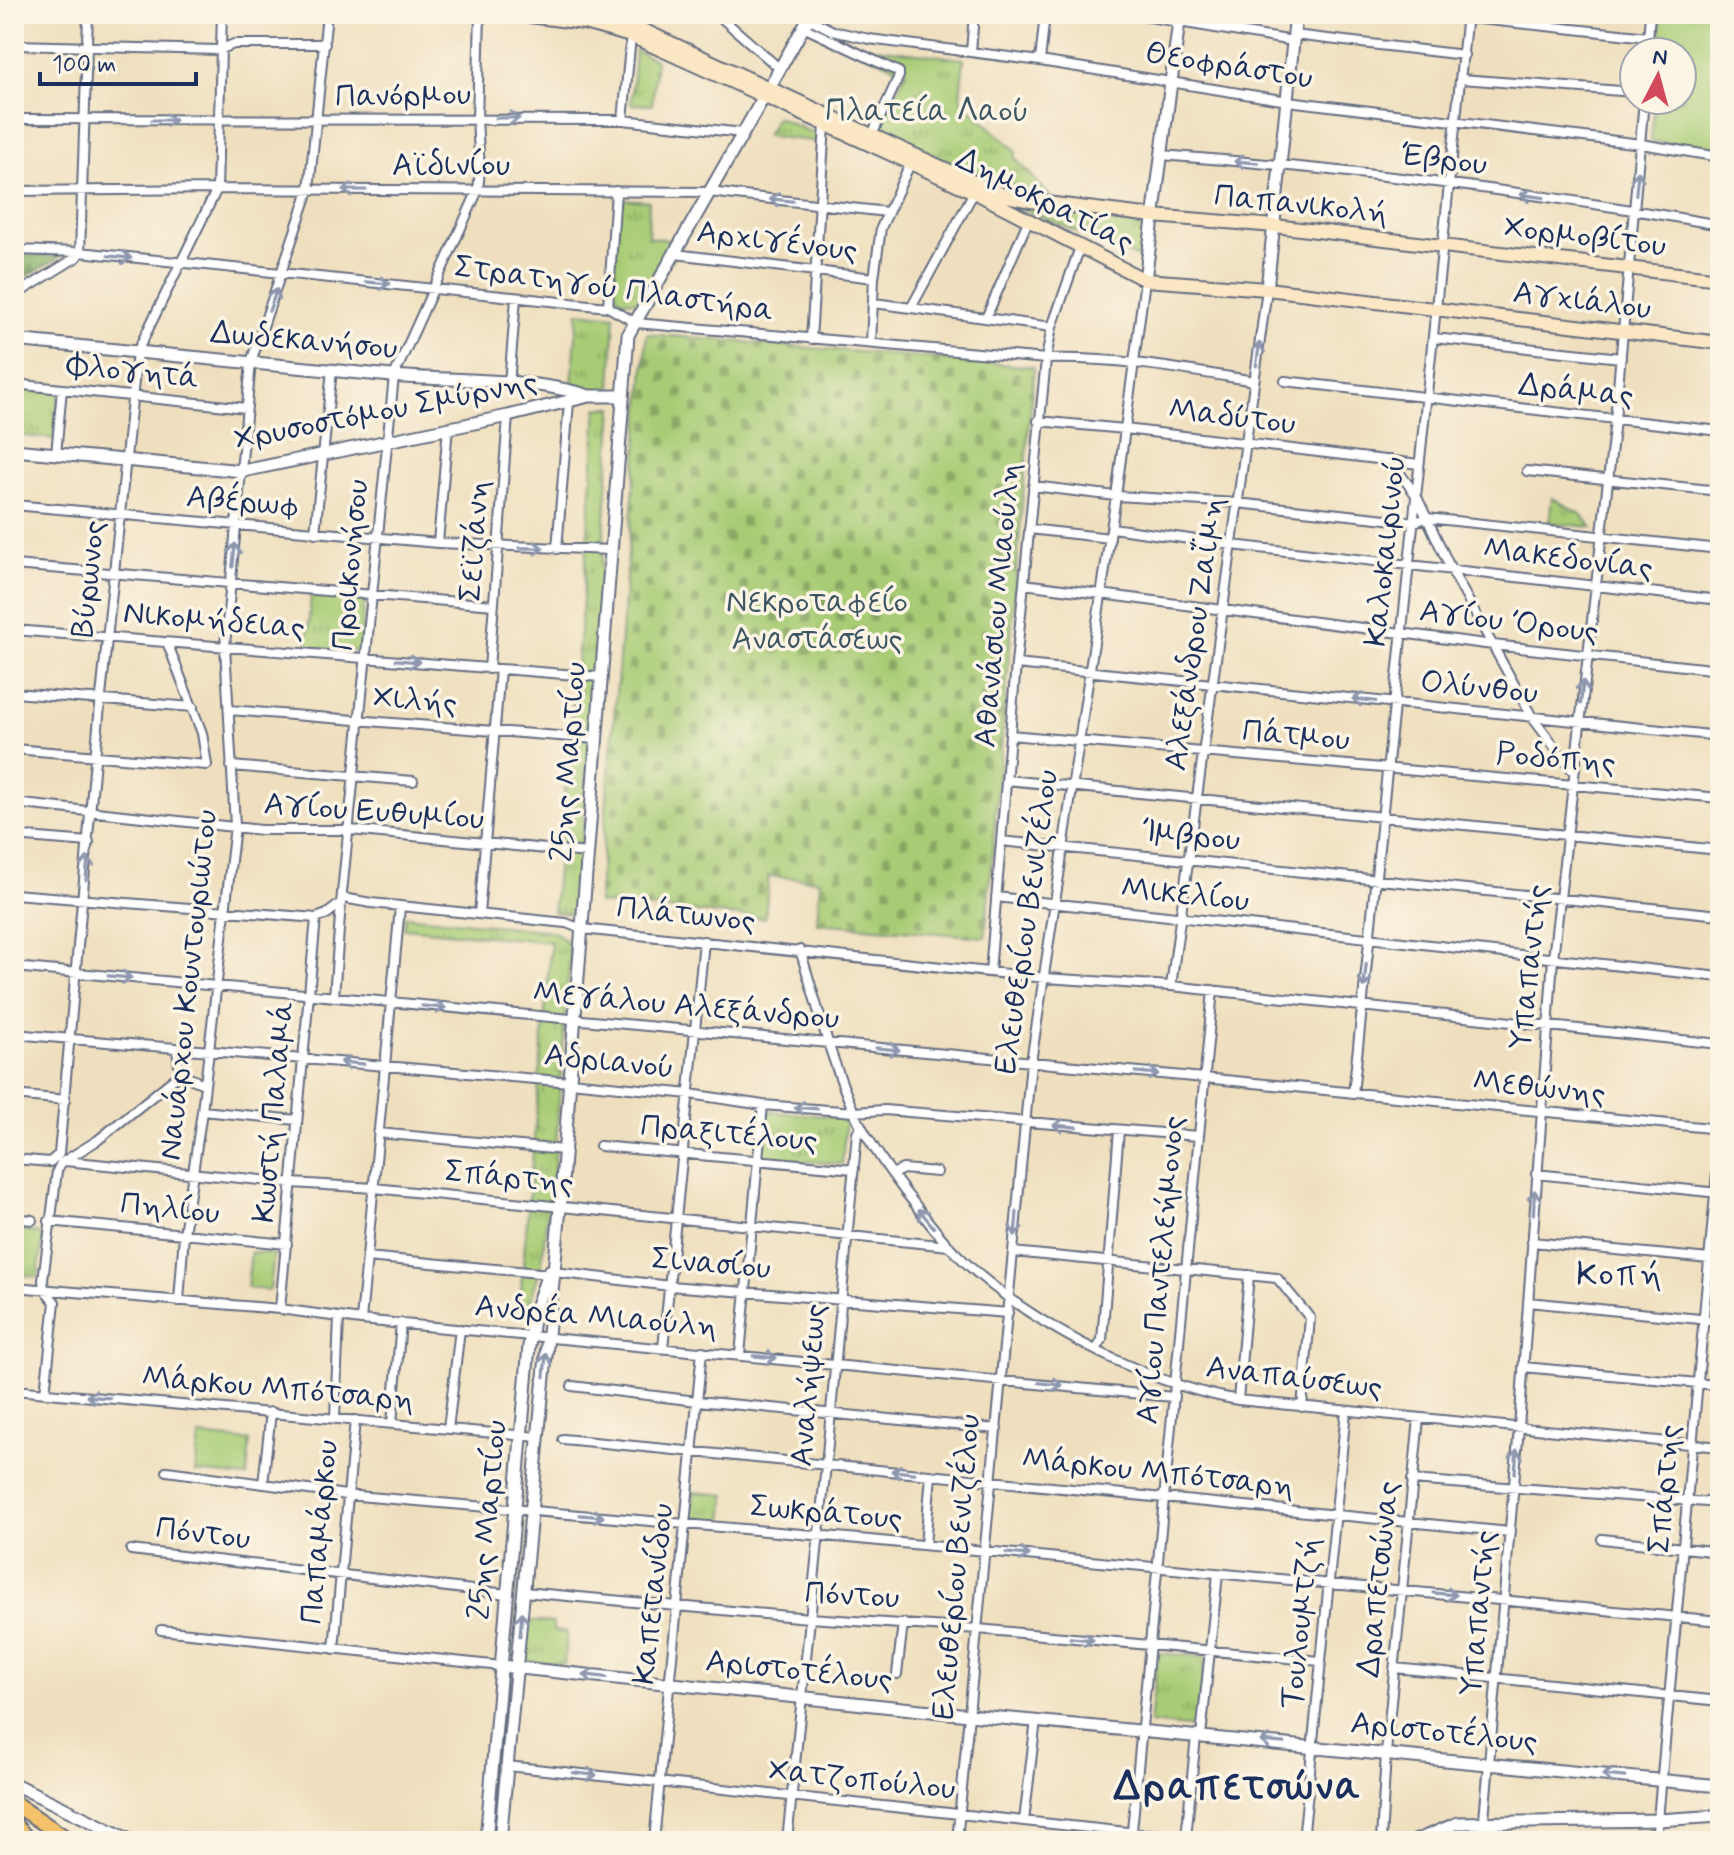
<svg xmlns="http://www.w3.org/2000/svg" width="1734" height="1855" viewBox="0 0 1734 1855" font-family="Mynerve,sans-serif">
<defs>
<pattern id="grass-tufts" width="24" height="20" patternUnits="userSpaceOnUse" patternTransform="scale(2)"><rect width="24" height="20" fill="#a8cc75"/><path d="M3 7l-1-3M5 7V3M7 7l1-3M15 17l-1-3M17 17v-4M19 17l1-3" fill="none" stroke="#88a663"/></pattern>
<pattern id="forest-firs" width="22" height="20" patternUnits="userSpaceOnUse" patternTransform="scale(2)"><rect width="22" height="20" fill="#86b066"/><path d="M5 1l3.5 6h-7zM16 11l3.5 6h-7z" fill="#6d9057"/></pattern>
<pattern id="cemetery-stones" width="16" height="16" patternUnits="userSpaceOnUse" patternTransform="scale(2)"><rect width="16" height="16" fill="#a8cc75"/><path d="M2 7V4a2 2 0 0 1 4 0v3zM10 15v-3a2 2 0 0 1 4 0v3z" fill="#88a663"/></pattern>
</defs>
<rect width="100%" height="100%" fill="#fcf5e5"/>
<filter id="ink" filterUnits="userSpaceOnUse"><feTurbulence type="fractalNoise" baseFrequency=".0125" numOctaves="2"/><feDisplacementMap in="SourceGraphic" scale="16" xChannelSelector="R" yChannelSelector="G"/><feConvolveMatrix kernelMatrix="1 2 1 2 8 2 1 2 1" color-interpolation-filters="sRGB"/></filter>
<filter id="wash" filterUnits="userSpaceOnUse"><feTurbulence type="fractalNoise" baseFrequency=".006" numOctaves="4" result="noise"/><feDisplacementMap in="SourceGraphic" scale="32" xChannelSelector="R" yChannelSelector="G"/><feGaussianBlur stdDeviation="1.8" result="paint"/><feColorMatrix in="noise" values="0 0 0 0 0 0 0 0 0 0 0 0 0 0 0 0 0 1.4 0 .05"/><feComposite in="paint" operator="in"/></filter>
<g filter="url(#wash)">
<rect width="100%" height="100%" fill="#efdfbe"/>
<path fill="url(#grass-tufts)" stroke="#627e6a" stroke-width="2" d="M819,29L862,46L964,59L960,96L967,106L1016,151L1015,158L1050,196C989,181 934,156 878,129L906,72L818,32Z
M635,50L656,60L652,105L631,104Z
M776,117L820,136V142L766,136Z
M620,199L649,201L648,237L683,241L646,302L621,300L613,291Z
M1001,200L1148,222L1143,260Z
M578,312L615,316L611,387L601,391L572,385Z
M14,388L59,392L54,439L14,435Z
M613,407L577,911L573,914L553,912L583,599L597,409Z
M1552,498L1580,513L1592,527L1549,523Z
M311,594L365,597L360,652L307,647Z
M405,916L552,931C563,936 567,941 570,953L552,1198L546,1221L542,1262L527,1313L519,1312L551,942L404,928Z
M765,1111L846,1118L842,1164L761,1158Z
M14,1229L43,1234L38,1277L14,1274Z
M694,1492L726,1495L723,1520L691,1517Z
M526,1621L553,1623V1631L567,1632L564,1664L523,1661Z
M1158,1653L1205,1657L1197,1728L1150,1723Z"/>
<path fill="url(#forest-firs)" stroke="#507062" stroke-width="2" d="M14,256H62L14,284Z"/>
<path fill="url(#cemetery-stones)" stroke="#627e6a" stroke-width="2" d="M647,334L1034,367L985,937L817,923L820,880L769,876L765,918L598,903Z"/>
<path fill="#a8cc75" stroke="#627e6a" stroke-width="2" d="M1662,14H1720V150L1651,141L1655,100H1682V52H1659Z
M251,1252L274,1254L270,1290L247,1288Z
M199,1436L250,1441L247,1477L195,1472Z"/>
</g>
<g filter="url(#ink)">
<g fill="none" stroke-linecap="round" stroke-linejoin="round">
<defs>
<path id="minor" d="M717,14L780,69
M800,14L833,31L869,39L1040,61L1288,101L1641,144L1720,157
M1131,14L1293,41
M1432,14L1648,37
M803,27L899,72V76L872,135
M1294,35L1464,55
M14,45L219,50L234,44H325
M971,52L974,14
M1647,52L1650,14
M1040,61L1045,14
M1461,79L1634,92
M14,119L623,120L743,133
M623,120L631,36
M1161,155C1348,169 1535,192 1720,225
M14,191L217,189L709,192L887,212
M14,250L80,252L608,307L636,323L1046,359C1120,357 1181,369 1254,381
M675,254L874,278
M14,296L77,257L80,252L88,14
M874,303L1052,327
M608,307L616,191
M911,308L974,192
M986,318L1028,221
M1434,338L1621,358
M811,339L825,125
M871,343L874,278L881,228L910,164
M1285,381L1720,431
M14,384L246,408
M509,384L516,298
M1038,421L1125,429L1419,464
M56,454L62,389
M1390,460L1416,495L1451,569L1532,717L1572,770
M1527,471L1720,491
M1033,486L1116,496L1237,503L1414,522L1427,518L1720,549
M14,505L438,543L611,550
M1112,528L1232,545L1720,600
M1029,529L1110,538
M315,533L332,370
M438,543L448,427
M557,549L569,402
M14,565L494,605
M1024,584L1493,645L1720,670
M14,630L601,677
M1016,664L1720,736
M489,669L508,416
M14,693L193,707
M229,710L596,739
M1010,735L1720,798
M14,749L207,765L202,733L167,642
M231,766L413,781
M1006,780L1720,850
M14,803L261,830H350L588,853
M14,836L89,842
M1001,841L1720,915
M14,894L316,918L327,914L341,903L394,376L478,190L480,170L477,119L480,14
M996,897L1720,977
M343,898L371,903L566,923L582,929L1045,978L1171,986L1720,1044
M479,914L500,669
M800,950C817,1004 831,1061 854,1112C867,1140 887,1168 906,1193C920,1210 933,1229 948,1245C1015,1317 1141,1383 1238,1400L1720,1447
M14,967L1204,1078L1720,1129
M990,972L1016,664L1046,359L1052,327L1080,247
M1171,986L1267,289
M334,997L341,903
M14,1034L570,1082L690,1094L763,1105L854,1112L884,1110L1198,1136
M180,1074L204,1084
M1353,1094L1467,14
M14,1095L65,1100
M202,1111L297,1120
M378,1133L564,1150
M600,1146L854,1169
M14,1159L50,1162L59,1154L99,716L137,352L217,189L222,14
M65,1161L292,1183L374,1188L949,1246
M892,1174L903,1169L937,1172
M1536,1174L1719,1193
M14,1218L32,1220
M49,1221L287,1244
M1532,1242L1720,1260
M1013,1252L1277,1278L1310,1318L1302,1407
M367,1257L549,1274
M554,1272L670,1286L1008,1313
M14,1287L280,1309L361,1320L1173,1397
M179,1301L184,1234L202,1111L235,826L225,646L251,362L309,190L327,14
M1528,1302L1720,1321
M280,1309L316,918
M361,1320L400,907
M663,1348L704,941
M1096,1350L1102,1340L1119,1130
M740,1355L763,1105
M1523,1367L1720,1385
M572,1386L697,1401L997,1429
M14,1390L538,1437
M45,1393L55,1302L44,1289L43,1280L57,1171L61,1163L98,1140L180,1074L177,1050
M1238,1400L1249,1275
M335,1418L339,1317
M392,1423L401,1323
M448,1429L460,1329
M563,1439L1510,1532
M167,1471L346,1495L848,1538L1720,1621
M1412,1480L1720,1503
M263,1484L271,1412
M1602,1539L1720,1552
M925,1545L931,1475
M131,1550L507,1594
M524,1592L809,1618L978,1629L1320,1661
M161,1630L501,1666
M334,1649L355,1420
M1395,1668L1720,1701
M897,1674L903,1623
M1201,1736L1218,1574
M507,1766L1212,1841
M1024,1821L1036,1720
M1186,1838L1196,1736
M654,1841L702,1351
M787,1841L826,1465L857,1133L861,1126
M957,1841L1031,1062L1116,496L1145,280
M1131,1841L1213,990
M1303,1841L1346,1411
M1381,1841L1386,1753L1419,1418
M1482,1841L1519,1428L1553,959L1615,420L1644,100
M1656,1841L1720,1140"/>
<path id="tertiary" d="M1145,280L1180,14
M1267,289L1296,14
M14,340C140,352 266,365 392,376C451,381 531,378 586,395
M14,450L243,471L508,416L589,396H623
M501,1666L969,1715L1720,1786
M14,1784L132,1841
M486,1841L529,1346L534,1313L549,1271
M500,1841L560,1208L628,335L811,14
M1415,1841L1458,1823L1658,1820L1720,1816"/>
<path id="secondary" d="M514,14L584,23L631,36L974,192L1145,280L1267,289L1720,343
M600,14L632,25L978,184L1006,196L1030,201L1153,216L1275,226L1720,279"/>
<path id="primary" d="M14,1803L70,1841
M14,1824L29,1841"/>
</defs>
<use href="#minor" stroke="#656d80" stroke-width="12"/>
<use href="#tertiary" stroke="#656d80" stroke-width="15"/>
<use href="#secondary" stroke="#656d80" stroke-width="16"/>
<use href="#primary" stroke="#656d80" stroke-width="18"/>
<use href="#minor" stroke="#fff" stroke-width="8"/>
<use href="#tertiary" stroke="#fff" stroke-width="11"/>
<use href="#secondary" stroke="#fbe7c3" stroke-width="12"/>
<use href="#primary" stroke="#f4c26a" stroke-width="14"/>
</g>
<defs><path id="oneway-shaft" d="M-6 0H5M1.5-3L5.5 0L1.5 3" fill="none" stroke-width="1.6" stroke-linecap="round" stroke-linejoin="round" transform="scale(2)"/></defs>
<g stroke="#8d97ae">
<use href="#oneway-shaft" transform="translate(508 118)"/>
<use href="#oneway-shaft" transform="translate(164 120)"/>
<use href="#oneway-shaft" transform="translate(1246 162) rotate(-176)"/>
<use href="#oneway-shaft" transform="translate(1637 183) rotate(-84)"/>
<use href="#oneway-shaft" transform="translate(354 190) rotate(-180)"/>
<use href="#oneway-shaft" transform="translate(1532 196) rotate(-172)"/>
<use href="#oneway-shaft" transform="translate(781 200) rotate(-174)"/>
<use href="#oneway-shaft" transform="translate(120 257) rotate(6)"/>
<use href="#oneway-shaft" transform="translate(378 283) rotate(5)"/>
<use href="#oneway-shaft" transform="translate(273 300) rotate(-70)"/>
<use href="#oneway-shaft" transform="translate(1258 354) rotate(-82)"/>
<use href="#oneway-shaft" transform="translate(532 548) rotate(1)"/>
<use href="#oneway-shaft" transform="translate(234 555) rotate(-84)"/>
<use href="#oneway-shaft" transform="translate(408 661) rotate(5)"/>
<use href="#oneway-shaft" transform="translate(1582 692) rotate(-83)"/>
<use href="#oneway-shaft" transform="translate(1364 700) rotate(-174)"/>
<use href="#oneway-shaft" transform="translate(87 868) rotate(-85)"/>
<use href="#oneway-shaft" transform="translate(1365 976) rotate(96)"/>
<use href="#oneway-shaft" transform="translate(120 977) rotate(5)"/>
<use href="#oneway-shaft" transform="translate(434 1007) rotate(5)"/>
<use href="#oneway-shaft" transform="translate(888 1049) rotate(5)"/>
<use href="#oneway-shaft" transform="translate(352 1063) rotate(-175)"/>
<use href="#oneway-shaft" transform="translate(1147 1073) rotate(5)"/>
<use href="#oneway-shaft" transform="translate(806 1108) rotate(-176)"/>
<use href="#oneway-shaft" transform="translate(1065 1126) rotate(-175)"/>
<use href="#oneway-shaft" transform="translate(1534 1202) rotate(-87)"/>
<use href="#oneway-shaft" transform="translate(926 1218) rotate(-129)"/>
<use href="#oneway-shaft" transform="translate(1016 1224) rotate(95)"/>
<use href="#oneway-shaft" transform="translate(765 1357) rotate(5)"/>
<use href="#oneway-shaft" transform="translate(545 1365) rotate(-85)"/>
<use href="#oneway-shaft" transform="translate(1051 1384) rotate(6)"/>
<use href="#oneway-shaft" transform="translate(98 1397) rotate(-176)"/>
<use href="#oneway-shaft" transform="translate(1516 1461) rotate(-85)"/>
<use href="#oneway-shaft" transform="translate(903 1472) rotate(-174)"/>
<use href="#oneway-shaft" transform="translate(592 1516) rotate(5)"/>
<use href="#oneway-shaft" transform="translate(1018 1554) rotate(5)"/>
<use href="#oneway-shaft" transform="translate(1445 1594) rotate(5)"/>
<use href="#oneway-shaft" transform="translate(521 1624) rotate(-85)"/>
<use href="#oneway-shaft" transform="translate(1082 1639) rotate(5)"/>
<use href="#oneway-shaft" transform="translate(595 1676) rotate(-173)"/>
<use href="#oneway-shaft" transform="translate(1272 1742) rotate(-175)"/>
<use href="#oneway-shaft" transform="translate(585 1774) rotate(6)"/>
<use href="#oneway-shaft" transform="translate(1614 1776) rotate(-175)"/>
</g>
</g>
<g text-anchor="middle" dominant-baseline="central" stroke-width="7" stroke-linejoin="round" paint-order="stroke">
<g font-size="32" fill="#1b2f5e" stroke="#fcf5e5">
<text transform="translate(1229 66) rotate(9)">Θεοφράστου</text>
<text transform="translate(403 96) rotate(-1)">Πανόρμου</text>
<text transform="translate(1444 160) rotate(7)">Έβρου</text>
<text x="451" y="166">Αϊδινίου</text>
<text transform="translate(1045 201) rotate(27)">Δημοκρατίας</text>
<text transform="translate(1301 205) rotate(6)">Παπανικολή</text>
<text transform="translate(1585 237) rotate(7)">Χορμοβίτου</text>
<text transform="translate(777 242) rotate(7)">Αρχιγένους</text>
<text transform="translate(614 289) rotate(8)">Στρατηγού Πλαστήρα</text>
<text transform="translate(1582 301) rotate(7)">Αγχιάλου</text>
<text transform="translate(304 341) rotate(5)">Δωδεκανήσου</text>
<text transform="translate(133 372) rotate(6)">Φλογητά</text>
<text transform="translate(1576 391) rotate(6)">Δράμας</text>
<text transform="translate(386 411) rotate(-11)">Χρυσοστόμου Σμύρνης</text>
<text transform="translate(1232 417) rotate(7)">Μαδύτου</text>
<text transform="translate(243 502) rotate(5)">Αβέρωφ</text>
<text transform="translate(475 541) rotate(-86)">Σεϊζάνη</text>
<text transform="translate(1386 551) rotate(-84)">Καλοκαιρινού</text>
<text transform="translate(1568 559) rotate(7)">Μακεδονίας</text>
<text transform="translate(351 565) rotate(-85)">Προικονήσου</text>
<text transform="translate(89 579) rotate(-84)">Βύρωνος</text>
<text transform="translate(998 605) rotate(-85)">Αθανάσιου Μιαούλη</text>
<text transform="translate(214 621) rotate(5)">Νικομήδειας</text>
<text transform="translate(1509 622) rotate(7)">Αγίου Όρους</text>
<text transform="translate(1195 634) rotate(-82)">Αλεξάνδρου Ζαΐμη</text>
<text transform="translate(1479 688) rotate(6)">Ολύνθου</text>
<text transform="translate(415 701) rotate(5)">Χιλής</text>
<text transform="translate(1296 736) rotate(5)">Πάτμου</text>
<text transform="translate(1556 759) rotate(5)">Ροδόπης</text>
<text transform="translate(569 762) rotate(-86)">25ης Μαρτίου</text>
<text transform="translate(374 812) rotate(4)">Αγίου Ευθυμίου</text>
<text transform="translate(1191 836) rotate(6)">Ίμβρου</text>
<text transform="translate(1185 895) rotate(6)">Μικελίου</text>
<text transform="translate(686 915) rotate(6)">Πλάτωνος</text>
<text transform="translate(1027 922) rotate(-82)">Ελευθερίου Βενιζέλου</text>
<text transform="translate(1530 967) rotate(-84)">Υπαπαντής</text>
<text transform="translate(189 985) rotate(-84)">Ναυάρχου Κουντουριώτου</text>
<text transform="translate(686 1006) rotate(5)">Μεγάλου Αλεξάνδρου</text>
<text transform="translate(609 1062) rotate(6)">Αδριανού</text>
<text transform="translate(1539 1088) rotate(6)">Μεθώνης</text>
<text transform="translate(274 1112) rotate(-85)">Κωστή Παλαμά</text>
<text transform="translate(729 1134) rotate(5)">Πραξιτέλους</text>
<text transform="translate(509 1178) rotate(6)">Σπάρτης</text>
<text transform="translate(170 1209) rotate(6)">Πηλίου</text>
<text transform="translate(711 1264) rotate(5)">Σινασίου</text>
<text transform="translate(1161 1270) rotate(-85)">Αγίου Παντελεήμονος</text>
<text transform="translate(596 1317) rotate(5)">Ανδρέα Μιαούλη</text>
<text transform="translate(1294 1378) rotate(7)">Αναπαύσεως</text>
<text transform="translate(809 1385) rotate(-85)">Αναλήψεως</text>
<text transform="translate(278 1389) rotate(5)">Μάρκου Μπότσαρη</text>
<text transform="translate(1158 1473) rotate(6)">Μάρκου Μπότσαρη</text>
<text transform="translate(1665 1489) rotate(-85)">Σπάρτης</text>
<text transform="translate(826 1513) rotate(5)">Σωκράτους</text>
<text transform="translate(488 1520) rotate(-85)">25ης Μαρτίου</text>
<text transform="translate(320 1532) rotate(-85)">Παπαμάρκου</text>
<text transform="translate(203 1534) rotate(7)">Πόντου</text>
<text transform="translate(957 1567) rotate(-85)">Ελευθερίου Βενιζέλου</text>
<text transform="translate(1379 1579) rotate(-84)">Δραπετσώνας</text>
<text transform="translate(654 1594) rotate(-84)">Καπετανίδου</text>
<text transform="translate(852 1596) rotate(3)">Πόντου</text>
<text transform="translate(1479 1613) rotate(-85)">Υπαπαντής</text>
<text transform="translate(1301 1623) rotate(-84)">Τουλουμτζή</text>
<text transform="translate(799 1671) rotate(6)">Αριστοτέλους</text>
<text transform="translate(1444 1733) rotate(6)">Αριστοτέλους</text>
<text transform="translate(862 1780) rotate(6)">Χατζοπούλου</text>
</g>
<g font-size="32" fill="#3e5664" stroke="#fcf5e5">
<text x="927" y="112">Πλατεία Λαού</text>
<text x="817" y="603">Νεκροταφείο<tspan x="817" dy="37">Αναστάσεως</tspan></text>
</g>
<g font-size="34" letter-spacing="2" fill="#1b2f5e" stroke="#fcf5e5">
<text x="1620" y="1275">Κοπή</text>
</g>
<g font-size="40" font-weight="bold" letter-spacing="2" fill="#1b2f5e" stroke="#fcf5e5">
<text x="1238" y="1788">Δραπετσώνα</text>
</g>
</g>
<rect width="1734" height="1855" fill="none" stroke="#fcf5e5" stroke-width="48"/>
<g transform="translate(1658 76) rotate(6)"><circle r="38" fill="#fcf5e5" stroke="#a2a6af" stroke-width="2"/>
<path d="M0-6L14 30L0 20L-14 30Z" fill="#d1495b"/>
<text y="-12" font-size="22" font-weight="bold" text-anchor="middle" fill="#1b2f5e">N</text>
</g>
<path d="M40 72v12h156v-12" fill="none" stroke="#1b2f5e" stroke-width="4"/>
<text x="52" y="72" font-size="24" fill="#1b2f5e" stroke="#fcf5e5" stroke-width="6" paint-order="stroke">100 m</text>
</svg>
